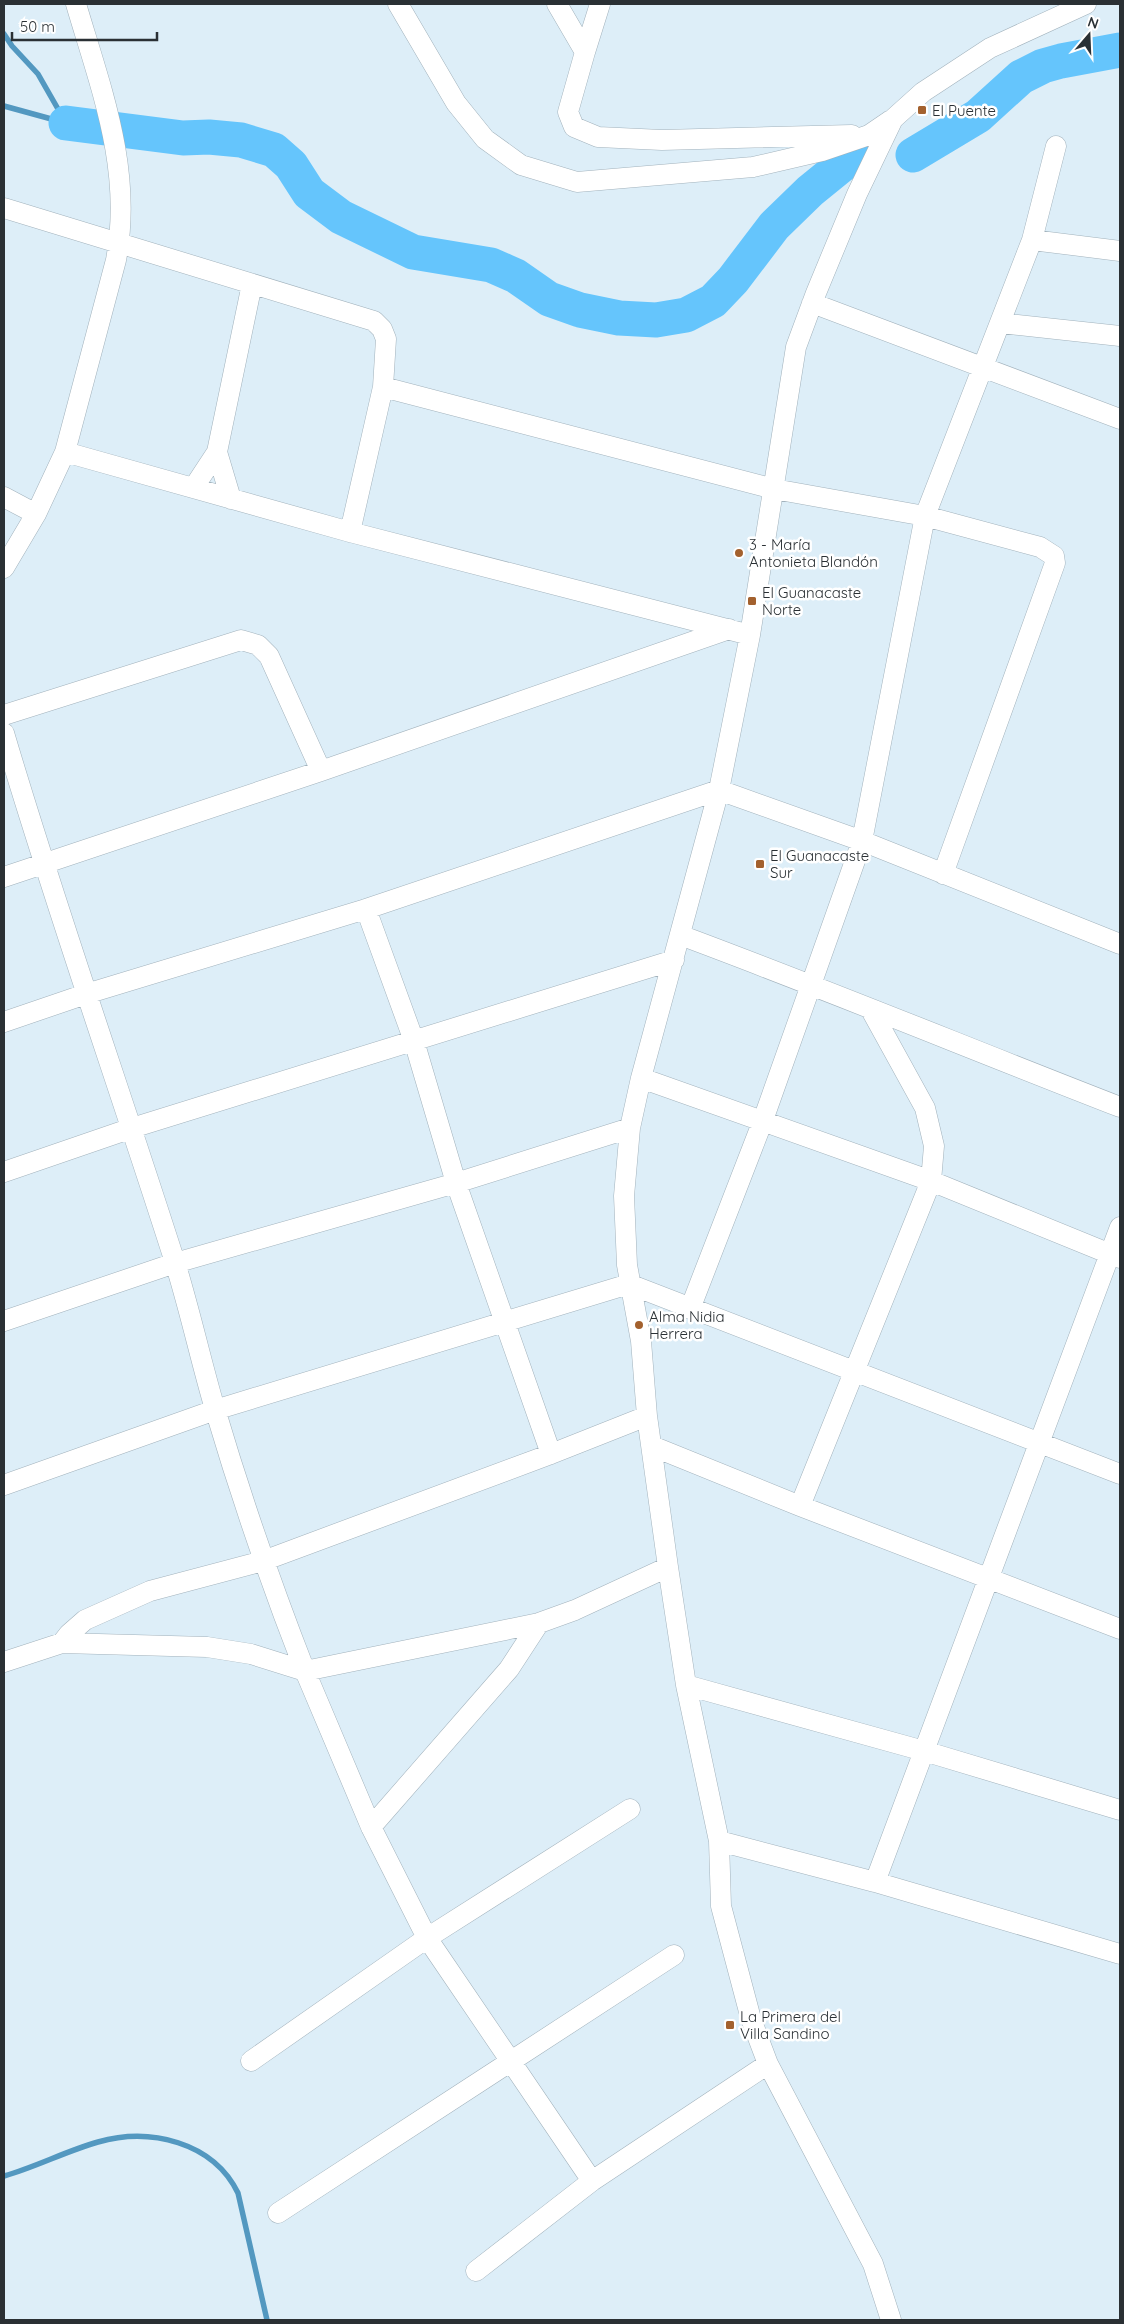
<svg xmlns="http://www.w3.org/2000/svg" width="1124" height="2324" viewBox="0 0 1124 2324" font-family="Quicksand,sans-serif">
<rect width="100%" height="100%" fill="#ddeef8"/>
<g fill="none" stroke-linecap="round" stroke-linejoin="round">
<path stroke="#5398c0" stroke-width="5.5" d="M4,34L12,46L38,74L66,123
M4,106L66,123
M4,2176C36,2167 66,2151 98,2142C150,2127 213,2142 238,2193L267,2320"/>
<path stroke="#65c5fc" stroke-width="35" d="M66,123L183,138L209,137L241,140L274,150L291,165L309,193L341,217L413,252L491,265L516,276L549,299L580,310L619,318L656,320L686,315L713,301L733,280L774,226L810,191L858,152
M913,155L978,116L1021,77L1043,66L1061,61L1120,50"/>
<defs>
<path id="street" d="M76,4C101,89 133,170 116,260L65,452L350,532L750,635
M398,4L456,103L485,139L521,165L577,182L753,167L822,151L869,135L891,120
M557,4L585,52L568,112L574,127L598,137L662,140L852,135
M585,52L600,4
M4,208L374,321L382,329L386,339L383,387L350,532
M1032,240L1120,251
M812,303L1120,419
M1000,323L1120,336
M383,387L774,489L925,516L862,841L762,1123L690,1309
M217,452L231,499
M194,487L217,452L252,284
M4,497L36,514
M4,568L36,514L65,452
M4,715L241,640L258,645L269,656L321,771
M4,733C56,909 117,1081 173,1256C189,1306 200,1358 215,1409C241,1497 271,1584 305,1671L539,1623L575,1610L668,1567
M943,874L1055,563L1054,556L1040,547L925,516L1032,240L1056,146
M4,877L321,771L729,629
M366,909L414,1041L456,1183L551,1454
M680,935C828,990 973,1050 1120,1107
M4,1022L86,994L366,909L719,790L862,841L1120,944
M641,1078L931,1181L1120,1258
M4,1172L132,1128L674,960
M4,1321L175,1263L456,1183L630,1128
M652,1446L800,1506L1120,1629
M4,1485L215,1410L629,1284L1120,1474
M800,1506L931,1181L934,1146L925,1108L871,1010
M62,1643L207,1647L251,1654L305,1671L371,1827L427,1938L592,2181L768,2064
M4,1662L62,1643L69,1634L85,1620L150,1591L263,1561L551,1454L647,1416
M686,1685L924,1751L1120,1810
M371,1827L509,1669L539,1623
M719,1841L875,1882L1120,1954
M875,1882L1120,1227
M251,2061L427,1938L630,1809
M278,2213L674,1955
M476,2271L592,2181
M891,2320L873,2264L768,2064L751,2019L721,1906L719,1841L686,1685L668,1567L647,1416L641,1341L627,1265L624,1196L630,1128L641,1078L719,790L750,635L796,347L816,293L857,194L893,119L923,92L990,48L1086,4"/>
</defs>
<use href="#street" stroke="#a2b2bc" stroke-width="21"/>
<use href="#street" stroke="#fff" stroke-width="20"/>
</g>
<g fill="#a3612e" stroke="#fff" stroke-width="2">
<rect x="917" y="105" width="10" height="10" rx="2.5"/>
<circle cx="739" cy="553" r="5"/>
<rect x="747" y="596" width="10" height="10" rx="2.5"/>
<rect x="755" y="859" width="10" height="10" rx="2.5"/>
<circle cx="639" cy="1325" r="5"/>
<rect x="725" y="2020" width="10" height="10" rx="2.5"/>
</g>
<g text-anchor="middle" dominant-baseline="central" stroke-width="5" stroke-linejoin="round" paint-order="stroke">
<g font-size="15" fill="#2a3034" stroke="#fff" text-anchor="start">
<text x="932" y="110">El Puente</text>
<text x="749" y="544">3 - María<tspan x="749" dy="17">Antonieta Blandón</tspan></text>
<text x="762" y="592">El Guanacaste<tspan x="762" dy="17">Norte</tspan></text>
<text x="770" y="855">El Guanacaste<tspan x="770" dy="17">Sur</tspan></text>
<text x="649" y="1316">Alma Nidia<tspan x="649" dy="17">Herrera</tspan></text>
<text x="740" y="2016">La Primera del<tspan x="740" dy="17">Villa Sandino</tspan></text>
</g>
</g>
<rect width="1124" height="2324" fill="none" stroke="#2a3034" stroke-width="10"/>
<g transform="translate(1089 35) rotate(19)" stroke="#ffffff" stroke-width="4" paint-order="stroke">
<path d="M0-4L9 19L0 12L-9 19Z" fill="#2a3034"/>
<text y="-8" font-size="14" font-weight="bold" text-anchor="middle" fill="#2a3034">N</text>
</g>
<path d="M12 32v8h145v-8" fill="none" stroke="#2a3034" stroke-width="2.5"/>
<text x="20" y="32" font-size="15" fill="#2a3034" stroke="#ffffff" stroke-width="4" paint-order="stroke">50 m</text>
</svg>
